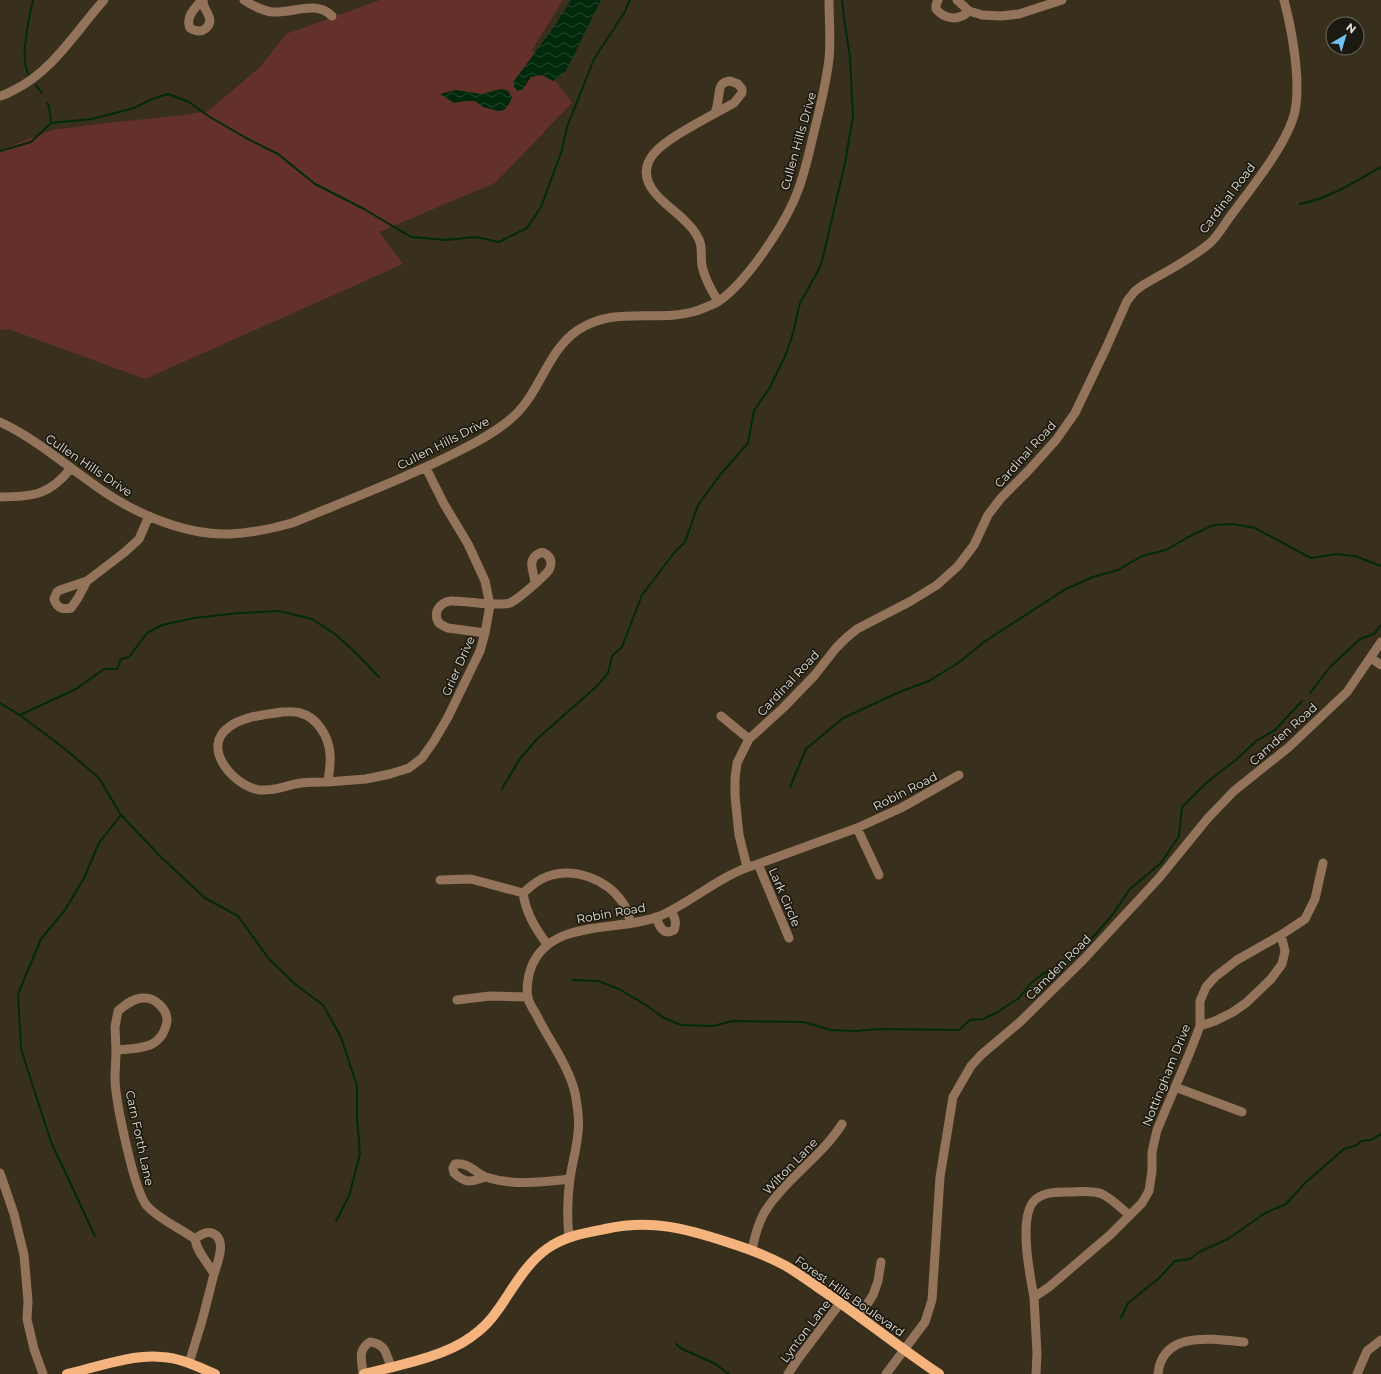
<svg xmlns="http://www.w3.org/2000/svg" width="1381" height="1374" viewBox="0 0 1381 1374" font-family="Montserrat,sans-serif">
<defs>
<pattern id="water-waves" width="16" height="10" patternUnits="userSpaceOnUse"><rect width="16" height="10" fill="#002a0b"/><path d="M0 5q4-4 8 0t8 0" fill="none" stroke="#25482e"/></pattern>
</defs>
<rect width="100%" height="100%" fill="#38301c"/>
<path fill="#633129" d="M380,0H563L532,50L572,103L495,183L379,232L403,264L145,379L8,329L0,330V150L52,130L98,124L183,115L208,111L260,67L286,34Z"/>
<path fill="url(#water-waves)" d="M571,0H601L566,71L553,81L542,75L531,77L523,89L518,91L514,87V81L556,24Z
M501,89L508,91L512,97L509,104L504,110L498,111L483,107L475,101H465L454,103L440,94L456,90L481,94Z"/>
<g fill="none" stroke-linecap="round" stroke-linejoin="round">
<path stroke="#002a0b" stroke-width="2" d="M29,75C19,61 29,17 33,0
M36,85L42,93
M47,103L49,106L51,123
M0,151L31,142L51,123L92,119L134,108L152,99L168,94L189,102L210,117L246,138L278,154L315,184L364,209L411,237L446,240L476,237L499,242L527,228L541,207L562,150L567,127L594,59L624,13L630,0
M1300,204C1330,198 1355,182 1381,167
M1310,693L1331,666L1360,639L1374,634L1381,625
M0,703L20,715L65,749L99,778L121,815L161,857L205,898L238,916L269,959L295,984L323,1005L341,1037L357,1086V1118L360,1154L349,1196L336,1221
M20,715L76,689L104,669H117L121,659L129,657L147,633L162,625L194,618L239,613L279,611L312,619L335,634L356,653L379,677
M790,787L806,749L843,718L902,691L929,681L958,663L984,642L1064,590L1093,577L1118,570L1142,556L1166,550L1190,536L1214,525L1233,524L1255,528L1311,558L1337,554L1355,556L1381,566
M502,789L519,760L537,739L597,686L608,673L612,656L622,647L642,595L674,553L685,542L698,505L720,475L748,443L754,411L770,387L786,354L793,333L800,303L819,269L823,257L845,163L853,116L850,58L844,17L842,0
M573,980L598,981L619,989L646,1005L664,1018L681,1025L713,1026L733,1021L804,1022L831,1030L855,1031L880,1029L959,1030L970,1020L983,1019L996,1013L1019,998L1030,984L1044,973L1059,966L1094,936L1113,914L1130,889L1161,863L1179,836L1182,807L1206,783L1237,759L1256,741L1275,730L1302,701
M95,1236L51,1142L21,1049L18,994L41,939L65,910L84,878L99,843L121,815
M1121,1318L1128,1303L1158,1279L1175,1261L1190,1259L1199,1252L1228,1239L1265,1213L1286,1204L1305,1183L1344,1149L1357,1145L1361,1141L1371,1140L1381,1134
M676,1344L682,1349L714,1363L729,1374"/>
<path stroke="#937359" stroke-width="9" d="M202,0C195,8 185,17 190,28C195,31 200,33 205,29C215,21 207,14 204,6C203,4 203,2 203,0
M244,0C253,6 262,11 273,12C294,13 316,0 332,16
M938,0L936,5V9C945,20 959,21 969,11
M957,0L969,11L982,15L1001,16L1019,14L1062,0
M0,96C5,95 10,92 14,90C53,71 76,31 104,0
M715,113C716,109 718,105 718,100C720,91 718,82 730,81L738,84L742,89V93L734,103C721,110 708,117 694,125C670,139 628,160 655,193C667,208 686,217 696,234C704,246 700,253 702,266C705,279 711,290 718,301
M0,422C31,436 61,461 89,481C127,510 180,535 229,534C251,533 271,529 292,523C348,500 404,479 457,452C477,442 498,431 514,416C541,391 547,351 578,330C616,305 657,323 696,311C704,308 713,305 719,301C747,282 785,224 797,193C805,173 809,153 814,132C820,108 826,84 829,59C831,41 829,18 829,0
M0,497C33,497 50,495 71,468
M87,581L78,598L71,608C62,610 57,608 54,599L57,592L60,590L87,581L125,552L139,539L149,516
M485,633L448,628C443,626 438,624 437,619C434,609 443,601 452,601C468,601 484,605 501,604C503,604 507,604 510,603C517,600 544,577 549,570C552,564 552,558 546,554C543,552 541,552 538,554C526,561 535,573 535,584
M1371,658L1381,665
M282,712C288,712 295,711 300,713C317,717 329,737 330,754C331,763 329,772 328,782C319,782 310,782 301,783C286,785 270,793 255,789C232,783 201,747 229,727C244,716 264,715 282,712Z
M721,716L749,739
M328,782L366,779L390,774L409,768L422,758L434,741L448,717L480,651L485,633L490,605L485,581L468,544L444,504L426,468
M857,828L879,875
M758,864L789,938
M747,867L739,835L735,796V779L737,763L749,739L783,708L814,676L836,648L846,638L857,629L911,601L937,585L958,566L974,545L988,515L1001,498L1028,471L1056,440L1075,413L1107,346L1127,301L1135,291L1143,285C1165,272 1190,260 1210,243C1219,235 1225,223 1232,214C1252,187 1288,143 1295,111C1301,80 1292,30 1284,0
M440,880L471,879L523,893
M656,917C659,926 663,936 674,930C677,922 675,918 671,911
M547,944C535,928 526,913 523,893C530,887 537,880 546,877C573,866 607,879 623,903C627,909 629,917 631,923
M457,1000L490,996L528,997
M1200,1026L1215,1021L1233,1012L1246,1003L1271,979L1282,964L1285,951L1281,935
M116,1050L115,1027L118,1011C126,1004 135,997 145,998C156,998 167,1010 167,1020C167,1026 164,1031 162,1035C159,1039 155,1043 150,1045C140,1049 127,1049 116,1050C116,1060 115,1070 115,1080C116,1103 134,1191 147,1206C160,1220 180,1228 195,1239C197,1253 208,1262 214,1274L202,1321L189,1363
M1175,1087L1242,1112
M0,1173L14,1214L24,1255L28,1301L27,1319L34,1349L43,1374
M485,1177C471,1182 466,1184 454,1173L453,1168L455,1164C469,1162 475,1173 486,1177C513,1186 543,1182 570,1179
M569,1237C567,1217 567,1199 570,1179C572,1163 577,1148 578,1132C580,1120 577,1104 575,1093C569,1066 548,1039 536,1014C533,1009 529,1003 528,998C526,989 528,976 531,968C550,917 619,933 660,916C694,901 721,874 758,864L857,828L901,808L959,775
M195,1239C200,1235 206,1231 212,1233C228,1239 217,1264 214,1274
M752,1250C755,1235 759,1219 768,1207C789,1176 822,1156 842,1124
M1034,1297C1030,1276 1017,1214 1036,1199C1045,1192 1057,1192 1068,1192C1079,1192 1092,1190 1102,1194C1111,1198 1121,1208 1129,1215
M859,1317L873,1295L878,1281L881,1262
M363,1374C362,1361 357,1350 370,1342C386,1344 386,1354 391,1367
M788,1374L798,1359L841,1302
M886,1374L925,1322L932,1300L940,1177L953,1097L971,1066L981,1055L1020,1022L1083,960L1159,878L1208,818L1234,791L1289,747L1347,692L1381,642
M1036,1374L1037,1354L1034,1297L1049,1287L1110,1235L1142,1203L1149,1191L1152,1171V1152L1157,1130L1190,1052L1200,1026V1001L1206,987L1215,977L1237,960L1281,935L1305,919L1315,899L1323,863
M1158,1374C1162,1330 1213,1339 1244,1342
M1357,1374L1367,1351L1381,1340"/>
<path stroke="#f5b37d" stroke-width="10" d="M67,1374C97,1367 132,1354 162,1357C181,1358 198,1367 215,1374
M364,1374C396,1366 444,1357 471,1337C481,1330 491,1320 497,1311C513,1289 525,1264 548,1248C566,1236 584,1233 605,1229C651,1219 685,1228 730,1243C749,1249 768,1256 786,1266C796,1272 806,1279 816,1286C858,1314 897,1346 939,1374"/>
</g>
<g text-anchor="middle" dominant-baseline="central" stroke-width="3.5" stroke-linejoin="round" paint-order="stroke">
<g font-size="12" fill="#e3dfd2" stroke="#1c1910">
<text transform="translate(798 141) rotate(-74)">Cullen Hills Drive</text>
<text transform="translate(1227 198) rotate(-53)">Cardinal Road</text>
<text transform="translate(443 443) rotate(-27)">Cullen Hills Drive</text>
<text transform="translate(1025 454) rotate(-48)">Cardinal Road</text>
<text transform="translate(89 465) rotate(34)">Cullen Hills Drive</text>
<text transform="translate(458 666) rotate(-66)">Grier Drive</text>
<text transform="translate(788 683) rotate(-47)">Cardinal Road</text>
<text transform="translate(1283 734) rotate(-42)">Camden Road</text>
<text transform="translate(905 791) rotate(-27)">Robin Road</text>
<text transform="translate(785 897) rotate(67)">Lark Circle</text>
<text transform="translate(611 913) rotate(-10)">Robin Road</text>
<text transform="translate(1058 967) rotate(-45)">Camden Road</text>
<text transform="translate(1166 1075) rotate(-68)">Nottingham Drive</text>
<text transform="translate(140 1138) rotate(78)">Carn Forth Lane</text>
<text transform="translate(790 1166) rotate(-46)">Wilton Lane</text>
<text transform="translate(850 1296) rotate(35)">Forest Hills Boulevard</text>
<text transform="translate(805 1331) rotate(-53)">Lynton Lane</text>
</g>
</g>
<g transform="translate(1345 36) rotate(38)"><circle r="19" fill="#1c1910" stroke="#6c685e"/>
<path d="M0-3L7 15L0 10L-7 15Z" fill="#71c1f5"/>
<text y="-6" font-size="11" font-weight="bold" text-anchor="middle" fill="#e3dfd2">N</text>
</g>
</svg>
